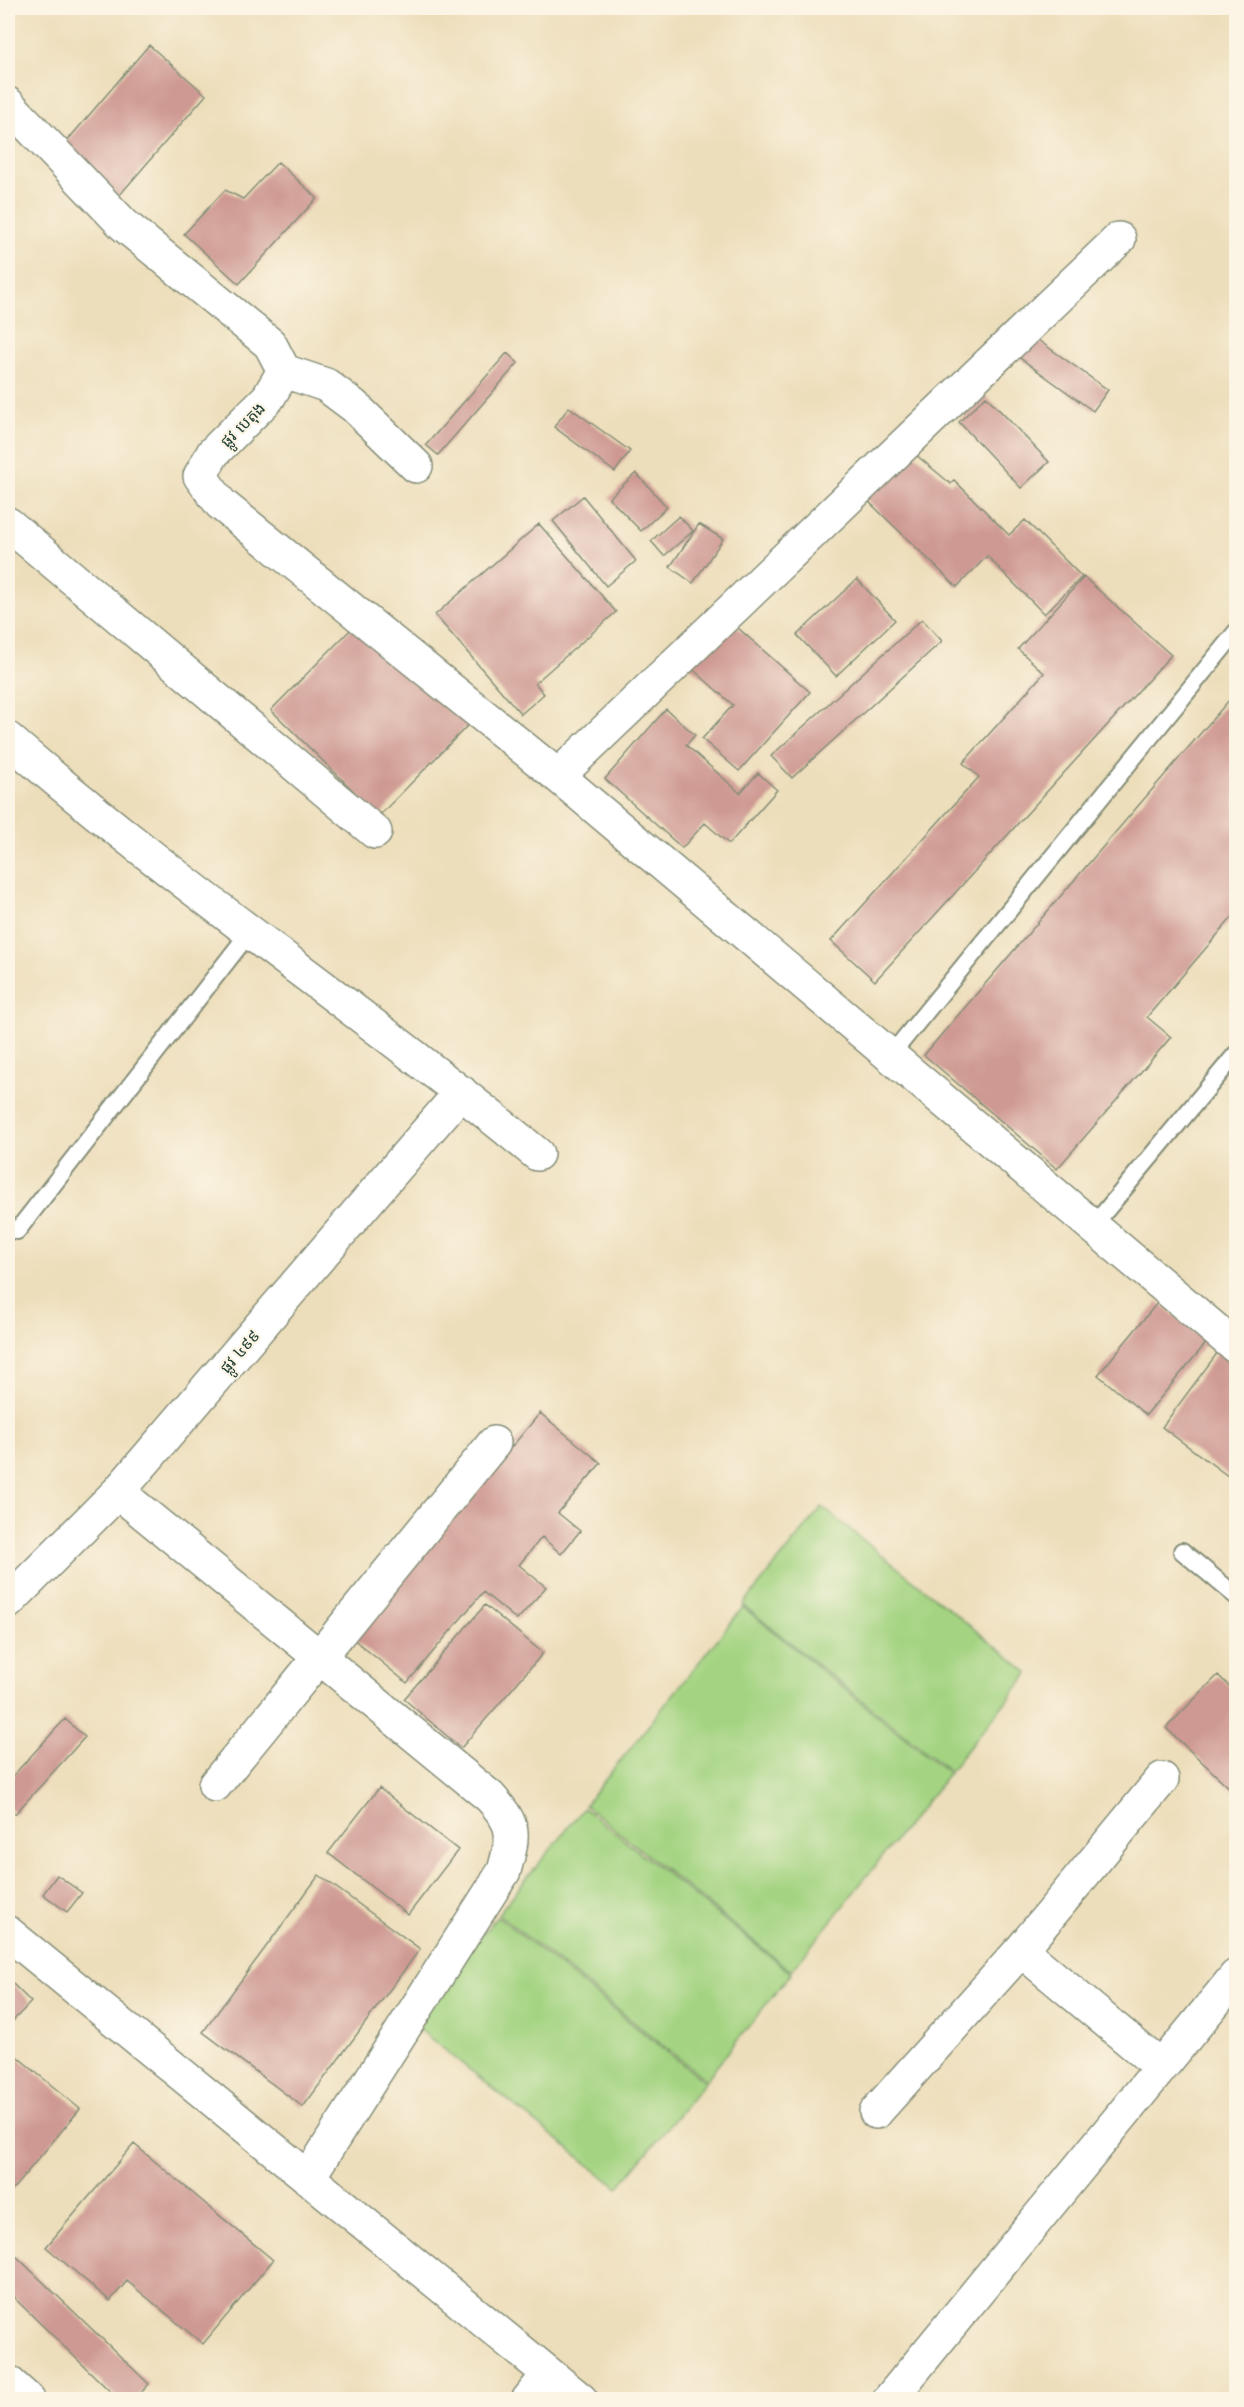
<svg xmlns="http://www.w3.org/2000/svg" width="1244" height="2407" viewBox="0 0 1244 2407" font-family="Mali,'Noto Sans Khmer',sans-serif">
<rect width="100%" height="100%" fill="#fcf5e5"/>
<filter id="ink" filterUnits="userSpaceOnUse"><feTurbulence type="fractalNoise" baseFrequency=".0167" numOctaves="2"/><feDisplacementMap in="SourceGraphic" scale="12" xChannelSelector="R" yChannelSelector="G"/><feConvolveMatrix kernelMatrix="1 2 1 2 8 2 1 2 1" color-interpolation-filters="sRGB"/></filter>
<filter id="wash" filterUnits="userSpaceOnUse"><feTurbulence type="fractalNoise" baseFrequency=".008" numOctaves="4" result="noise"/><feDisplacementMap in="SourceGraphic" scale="24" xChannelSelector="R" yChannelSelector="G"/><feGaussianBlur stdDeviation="1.35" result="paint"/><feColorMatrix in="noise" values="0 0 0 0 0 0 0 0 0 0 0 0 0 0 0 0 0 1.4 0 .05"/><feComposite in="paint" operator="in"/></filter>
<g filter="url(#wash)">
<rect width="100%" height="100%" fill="#eddebb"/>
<path fill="#a4d482" stroke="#62885b" stroke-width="1.5" d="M822,1507L1029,1673L950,1771L743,1605Z
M743,1607L949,1773L791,1971L585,1805Z
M584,1808L791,1973L706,2080L498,1914Z
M497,1916L705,2082L618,2188L411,2023Z"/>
<g id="blocks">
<path fill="#ce9992" d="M149,45L206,95L118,197L61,148Z
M278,162L317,198L239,284L184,234L225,190L243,199Z
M1031,335L1108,390L1093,411L1016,355Z
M507,353L518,363L438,455L426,445Z
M986,396L1049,462L1021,488L959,422Z
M569,407L630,451L615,472L554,427Z
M909,449L951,484L954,480L1009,535L1025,520L1082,577L1044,614L987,556L957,587L866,499Z
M636,473L667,507L641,531L609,498Z
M583,496L636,561L606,586L553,521Z
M679,516L693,531L664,556L651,541Z
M539,524L616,612L535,683L544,694L521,714L435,615Z
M699,524L723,539L693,583L670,567Z
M1084,577L1171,655L875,981L831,941L979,777L963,763L1044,673L1018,649Z
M857,579L895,620L836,676L797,635Z
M361,619L468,725L379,816L271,710Z
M728,619L810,692L739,771L702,739L733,705L688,665Z
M922,619L942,641L792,778L771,756Z
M1236,692V913L1147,1017L1171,1037L1057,1169L924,1055Z
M666,709L695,735L686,745L740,793L758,773L777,790L729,844L705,823L682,848L605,779Z
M1158,1302L1207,1342L1146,1415L1098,1375Z
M1218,1352L1236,1365V1482L1162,1427Z
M540,1413L601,1463L558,1513L580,1531L561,1554L542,1537L519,1565L546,1587L517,1620L483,1592L407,1683L352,1638Z
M485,1605L543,1653L461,1748L404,1699Z
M1218,1675L1236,1693V1794L1166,1728Z
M65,1719L85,1737L15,1814L8,1807V1781Z
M379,1788L458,1850L408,1915L328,1853Z
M57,1875L82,1893L67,1912L43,1894Z
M319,1875L420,1949L303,2107L203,2032Z
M10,1981L31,2002L8,2026V1984Z
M8,2049L80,2109L8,2195Z
M134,2144L273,2260L203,2344L127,2281L110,2301L46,2247Z
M16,2256L149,2384L134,2400H119L8,2292V2264Z"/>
</g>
</g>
<g filter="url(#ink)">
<use href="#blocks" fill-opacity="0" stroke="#868e78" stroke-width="1.5"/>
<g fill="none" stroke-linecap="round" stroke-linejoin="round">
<defs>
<path id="lane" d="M890,1056L1236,632
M1093,1226L1236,1054
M17,1231L249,933
M1182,1551L1236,1596"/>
<path id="street" d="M8,104L124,225L270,344L284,371L326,385L354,406L416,466
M284,371L268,398L213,453L200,476L221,504L558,776L1236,1347
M8,524L375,832
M8,739C177,886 364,1011 537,1154
M558,776L1119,239
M118,1492L490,1797C517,1827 514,1834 504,1871L308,2178
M8,1602L118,1492L461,1092
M215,1785L494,1443
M8,1933L581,2400
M1161,2067L1021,1950L1162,1779
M876,2112L1021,1950
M8,2382L28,2400
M528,2400L549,2374
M889,2400L1236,1976"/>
</defs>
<use href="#lane" stroke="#868e78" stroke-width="20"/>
<use href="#street" stroke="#868e78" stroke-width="36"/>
<use href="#lane" stroke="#fff" stroke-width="16"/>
<use href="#street" stroke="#fff" stroke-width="33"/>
</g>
</g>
<g text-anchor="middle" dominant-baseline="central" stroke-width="4.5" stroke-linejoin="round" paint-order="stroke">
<g font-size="16" fill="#1f3d34" stroke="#fcf5e5">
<text transform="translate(242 424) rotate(-45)">ផ្លូវ បេតុង</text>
<text transform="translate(239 1351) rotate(-49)">ផ្លូវ ៤៩៩</text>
</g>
</g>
<rect width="1244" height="2407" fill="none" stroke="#fcf5e5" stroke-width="30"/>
</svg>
